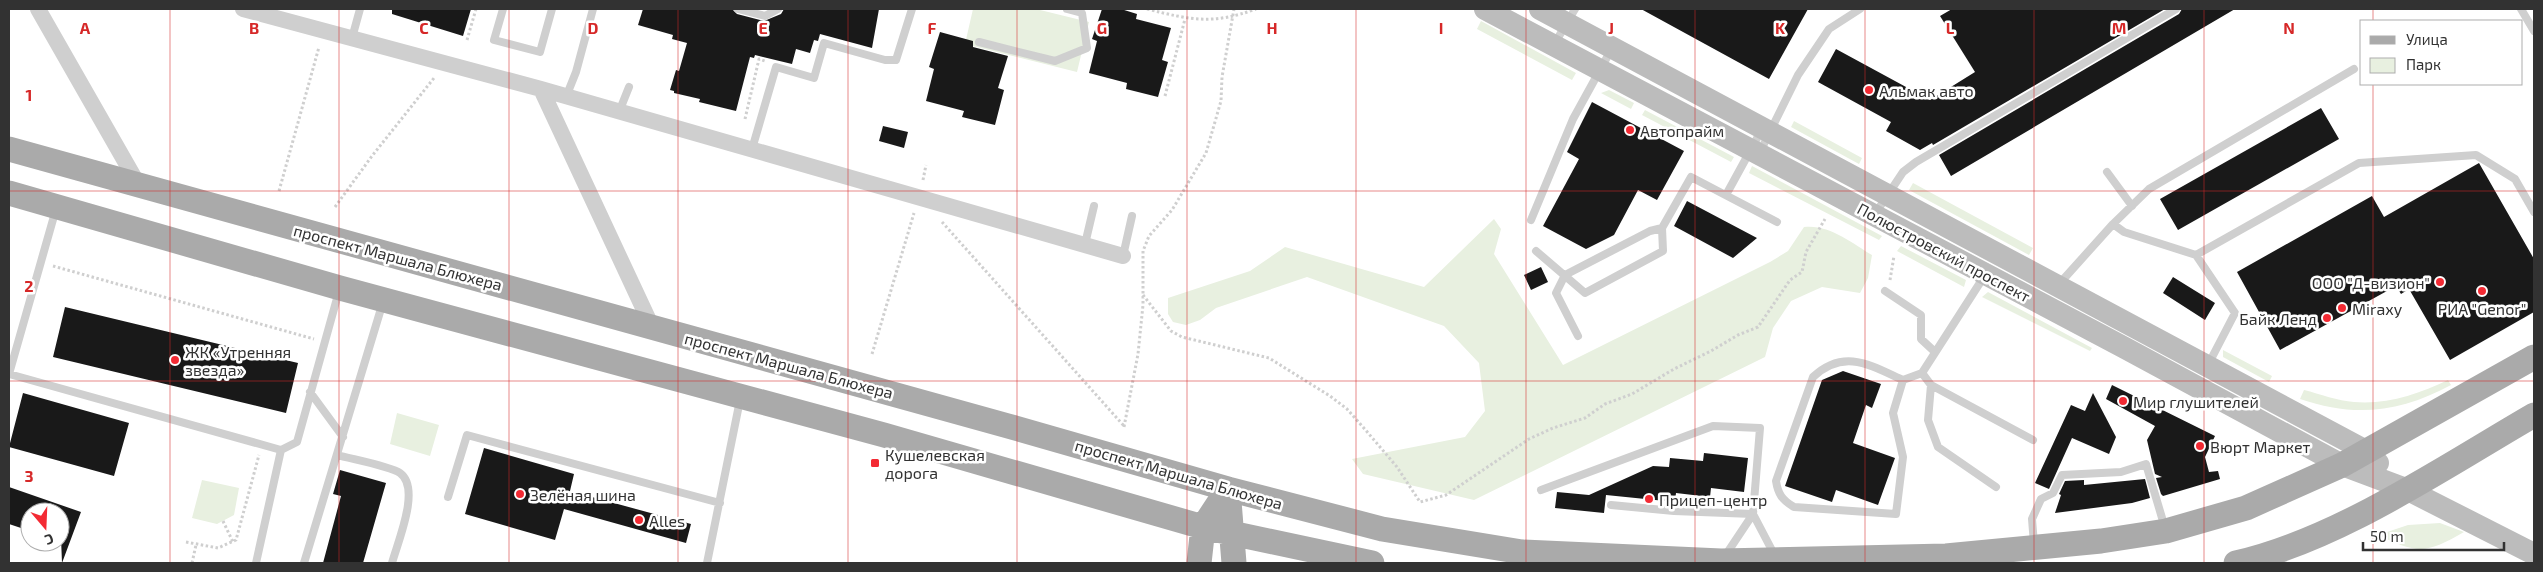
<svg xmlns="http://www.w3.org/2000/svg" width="2543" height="572" viewBox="0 0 2543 572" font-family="'Exo 2',sans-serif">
<rect width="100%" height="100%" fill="#fff"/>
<path fill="#e8f0e0" d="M973,9H1036L1089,22L1077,72L965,44Z
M1481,21L1576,73L1572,80L1477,29Z
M1609,90L1634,103L1631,109L1601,93Z
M1645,110L1734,157L1731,162L1642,115Z
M1794,121L1862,158L1859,164L1791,127Z
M1752,166L1882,236L1879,240L1749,173Z
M1913,183L2033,248L2029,255L1909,190Z
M1494,219L1501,229L1494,254L1563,365L1770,262L1788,251L1804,227C1829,224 1852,243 1872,255L1868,278L1860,293L1822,287L1791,301L1773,328L1765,357L1474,500L1363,474L1352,459L1465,437L1485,411L1479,363L1444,326L1307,277L1216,308L1200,320L1186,325L1173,322L1168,314V298L1250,271L1285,247L1424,287Z
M1901,246L1966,280L1964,287L1897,251Z
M1988,292L2092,348L2090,351L1982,297Z
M2223,350L2272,376L2269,382L2223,357Z
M2448,380L2451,385C2401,412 2355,418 2300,399L2304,390C2320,394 2338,401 2354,402C2386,405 2419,394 2448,380Z
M397,413L439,425L430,456L390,444Z
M202,480L239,488L234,515L217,524L192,518Z
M2440,523L2464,532C2426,554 2418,554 2378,535L2408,525Z"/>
<path fill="#191919" d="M392,9H471L463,36L392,14Z
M643,9H732L737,14L764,21L781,14L784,9H879L872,48L820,34L818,41L814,40L810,53L796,49L792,64L755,55L754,58L750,57L736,111L699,102L700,99L674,93V91L670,90L676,70L679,71L687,43L672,39L673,35L638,25Z
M1102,9H1121L1137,14L1136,19L1171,28L1162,60L1168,62L1158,97L1126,89L1127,83L1089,73L1097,41L1092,39Z
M1641,9H1808L1769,79Z
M1952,9H2165L1933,145L1932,143L1920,150L1886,131L1891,122L1818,82L1836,49L1930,100L1975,72L1940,16Z
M2182,9H2235L1951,176L1939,155L2179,14Z
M940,32L973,41V47L1008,56L998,88L1004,90L995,125L962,117L964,111L926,101L934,69L929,67Z
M1592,102L1684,151L1657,200L1638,190L1614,235L1586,249L1543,226L1579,159L1567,152Z
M2321,108L2339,139L2178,230L2160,199Z
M883,126L908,132L904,148L879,141Z
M2479,163L2534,259V312L2450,360L2409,289L2401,294L2396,286L2280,350L2237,272L2372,196L2384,217Z
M1687,201L1757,238L1733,258L1674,226Z
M1541,267L1548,282L1531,290L1524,275Z
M2173,277L2215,303L2205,320L2163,293Z
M65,307L298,363L286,413L53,357Z
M1843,371L1881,384L1872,408L1866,405L1853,443L1895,458L1878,505L1836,490L1832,502L1785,486L1822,380Z
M2112,385L2215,436L2205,457L2209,472L2218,471L2220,479L2163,496L2161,494L2156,478L2162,477L2155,474L2147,440L2155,426L2106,399Z
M23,393L129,423L114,476L9,447Z
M2093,393L2116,437L2109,454L2072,438L2049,489L2035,483L2071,405L2085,411Z
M484,448L574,474L570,491L691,524L686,543L564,509L555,540L465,514Z
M1704,453L1748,458L1744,492L1711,488L1710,497L1676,493L1675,502L1606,495L1604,513L1555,508L1557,492L1589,495L1653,466L1669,467L1670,458L1703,461Z
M340,470L386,483L363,563H323L341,496L333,494Z
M2145,479L2150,498L2132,503L2055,513L2061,495L2059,494L2065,481L2084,480V485Z
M9,487L81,512L62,563L60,512H30V531L9,524Z"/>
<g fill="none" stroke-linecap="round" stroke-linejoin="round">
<path stroke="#cfcfcf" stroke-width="3" stroke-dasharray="2.5 2.5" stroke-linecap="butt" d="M1147,9C1191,20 1212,25 1256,9
M467,40L476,9
M1165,96L1185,19
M745,119L759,59L765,61
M923,180L926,165
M279,191L319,47
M335,207L372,156L434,78
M942,222L1124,426
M53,266L314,339
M1890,280L1894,256
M1143,295L1171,331L1182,337L1269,358L1330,396L1347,409L1363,427L1397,467L1420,502L1446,495L1529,439L1553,428L1585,418L1605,404L1632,394L1674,369L1711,351L1738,335L1758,327L1790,280L1802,272L1806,252L1825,219
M872,354L914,213
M1124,427L1138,354L1143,305V251L1149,236L1172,210L1206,153L1221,101L1222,77L1234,9
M223,521L233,542
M186,542L218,548L236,540L259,455
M192,563L196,545"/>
<path stroke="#cfcfcf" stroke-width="8" d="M503,9L494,40L540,52L552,9
M738,9L765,16L778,9
M2521,9L2534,31
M352,38L360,9
M979,42L1055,61L1087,48L1082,13L1067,9
M1555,43L1575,9
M566,97L576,72L593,9
M619,112L629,87
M752,149L776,67L814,78L824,43L885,60H896L912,9
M1760,152L1798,75L1829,29L1860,9
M2107,172L2132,206
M1726,195L1761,131
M56,209L9,374L281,450L297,442L339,291
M1875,214L1903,172L1916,162L2176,9
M1531,220L1573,119L1611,50
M2113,224L2124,232L2196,255L2235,313L2208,365
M1085,244L1094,206
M1536,251L1585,293L1663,251L1662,228
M2196,255L2359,163L2476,155L2515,179L2534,212
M1123,256L1132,216
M2060,283L2113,224L2149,189L2354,69
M1885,291L1921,315V339L1935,352
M1578,336L1556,293L1565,275L1650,231L1662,228L1691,177L1777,222
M1922,373L1931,385L1928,420L1938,447L1996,487
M1903,380C1870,365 1844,348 1813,377L1776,481C1778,494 1782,500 1794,507L1896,514L1903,457L1893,413L1903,380L1922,373L1985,275
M1931,385L2033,440
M310,392L343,437
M337,455C351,459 390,466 400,473C421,488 398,541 392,563
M1541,490L1713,426L1760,428L1753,514L1674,511L1611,505
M448,497L467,435L720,503
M2034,544L2032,519L2041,499L2053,493L2062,475L2121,472L2146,464L2165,528
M1725,556L1753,514L1775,556
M256,563L281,450
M304,563L383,302
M707,563L740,400"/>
<path stroke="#cfcfcf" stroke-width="16" d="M38,9L138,184
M243,9L541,89L1123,256
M541,89L652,327"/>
<path stroke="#bcbcbc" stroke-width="22" d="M1485,9L2125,348L2342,465L2406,489L2534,554
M1540,9L2366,451L2378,463"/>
<path stroke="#aaa" stroke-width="25" d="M9,149L1008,426L1228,489L1382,529L1522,552L1721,561L1946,556L2101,541L2166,531L2246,508L2342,465L2534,357
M9,193L340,288L884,435L1203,527L1372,563
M1228,489L1234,563
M1199,563L1203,527L1228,489
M2236,563C2338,540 2444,467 2534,415"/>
</g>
<path fill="none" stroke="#d62828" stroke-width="1" stroke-opacity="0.55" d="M170,9V563M339,9V563M509,9V563M678,9V563M848,9V563M1017,9V563M1187,9V563M1356,9V563M1526,9V563M1695,9V563M1865,9V563M2034,9V563M2204,9V563M2373,9V21M2373,84V563M9,191H2534M9,381H2534"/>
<g fill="#f32a33" stroke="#fff" stroke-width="2">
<circle cx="1869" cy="90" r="5"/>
<circle cx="1630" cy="130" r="5"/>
<circle cx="2440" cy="282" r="5"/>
<circle cx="2482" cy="291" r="5"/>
<circle cx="2342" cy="308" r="5"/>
<circle cx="2327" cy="318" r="5"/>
<circle cx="175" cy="360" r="5"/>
<circle cx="2123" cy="401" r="5"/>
<circle cx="2200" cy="446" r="5"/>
<rect x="870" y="458" width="10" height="10" rx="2.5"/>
<circle cx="520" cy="494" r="5"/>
<circle cx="1649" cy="499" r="5"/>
<circle cx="639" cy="520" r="5"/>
</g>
<g text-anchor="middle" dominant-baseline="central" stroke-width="5" stroke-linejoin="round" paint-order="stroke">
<g font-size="16" fill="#323232" stroke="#fff" text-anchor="start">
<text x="1879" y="90">Альмак авто</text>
<text x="1640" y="130">Автопрайм</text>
<text x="2430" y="282" text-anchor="end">ООО "Д-визион"</text>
<text x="2352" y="308">Miraxy</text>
<text x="2482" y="308" text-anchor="middle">РИА "Genor"</text>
<text x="2317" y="318" text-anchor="end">Байк Ленд</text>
<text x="185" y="351">ЖК «Утренняя<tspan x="185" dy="18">звезда»</tspan></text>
<text x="2133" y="401">Мир глушителей</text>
<text x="2210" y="446">Вюрт Маркет</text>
<text x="885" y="454">Кушелевская<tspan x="885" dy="18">дорога</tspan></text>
<text x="530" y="494">Зелёная шина</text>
<text x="1659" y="499">Прицеп-центр</text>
<text x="649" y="520">Alles</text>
</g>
<g font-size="16" fill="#323232" stroke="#fff">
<text transform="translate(1944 252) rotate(28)">Полюстровский проспект</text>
<text transform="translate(398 257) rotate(15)">проспект Маршала Блюхера</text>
<text transform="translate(789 365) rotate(15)">проспект Маршала Блюхера</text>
<text transform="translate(1179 474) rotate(16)">проспект Маршала Блюхера</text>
</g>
</g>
<g font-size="16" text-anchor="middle" font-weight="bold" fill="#d62828" stroke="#fff" stroke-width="5" stroke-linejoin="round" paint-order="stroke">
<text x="85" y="34">A</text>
<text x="254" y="34">B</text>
<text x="424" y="34">C</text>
<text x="593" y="34">D</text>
<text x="763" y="34">E</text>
<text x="932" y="34">F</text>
<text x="1102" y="34">G</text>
<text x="1272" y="34">H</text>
<text x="1441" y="34">I</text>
<text x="1611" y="34">J</text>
<text x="1780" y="34">K</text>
<text x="1950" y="34">L</text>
<text x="2119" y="34">M</text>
<text x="2289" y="34">N</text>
<text x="29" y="101">1</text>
<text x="29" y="292">2</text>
<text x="29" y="482">3</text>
</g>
<rect width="2543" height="572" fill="none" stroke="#323232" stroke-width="20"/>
<rect x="2360" y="20" width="162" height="65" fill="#ffffff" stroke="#adadad"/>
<rect x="2370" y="36" width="25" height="8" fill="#aaaaaa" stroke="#adadad"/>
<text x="2406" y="45" font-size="15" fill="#323232">Улица</text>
<rect x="2370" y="58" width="25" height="15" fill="#e8f0e0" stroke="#adadad"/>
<text x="2406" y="70" font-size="15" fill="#323232">Парк</text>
<g transform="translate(45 527) rotate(161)"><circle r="24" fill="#ffffff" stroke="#adadad"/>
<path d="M0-4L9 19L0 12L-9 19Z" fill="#f32a33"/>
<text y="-8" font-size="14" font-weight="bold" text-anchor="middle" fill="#323232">С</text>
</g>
<path d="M2363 542v8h141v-8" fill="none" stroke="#323232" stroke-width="2.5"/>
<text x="2370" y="542" font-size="15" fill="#323232" stroke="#ffffff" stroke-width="4" paint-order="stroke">50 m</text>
</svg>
